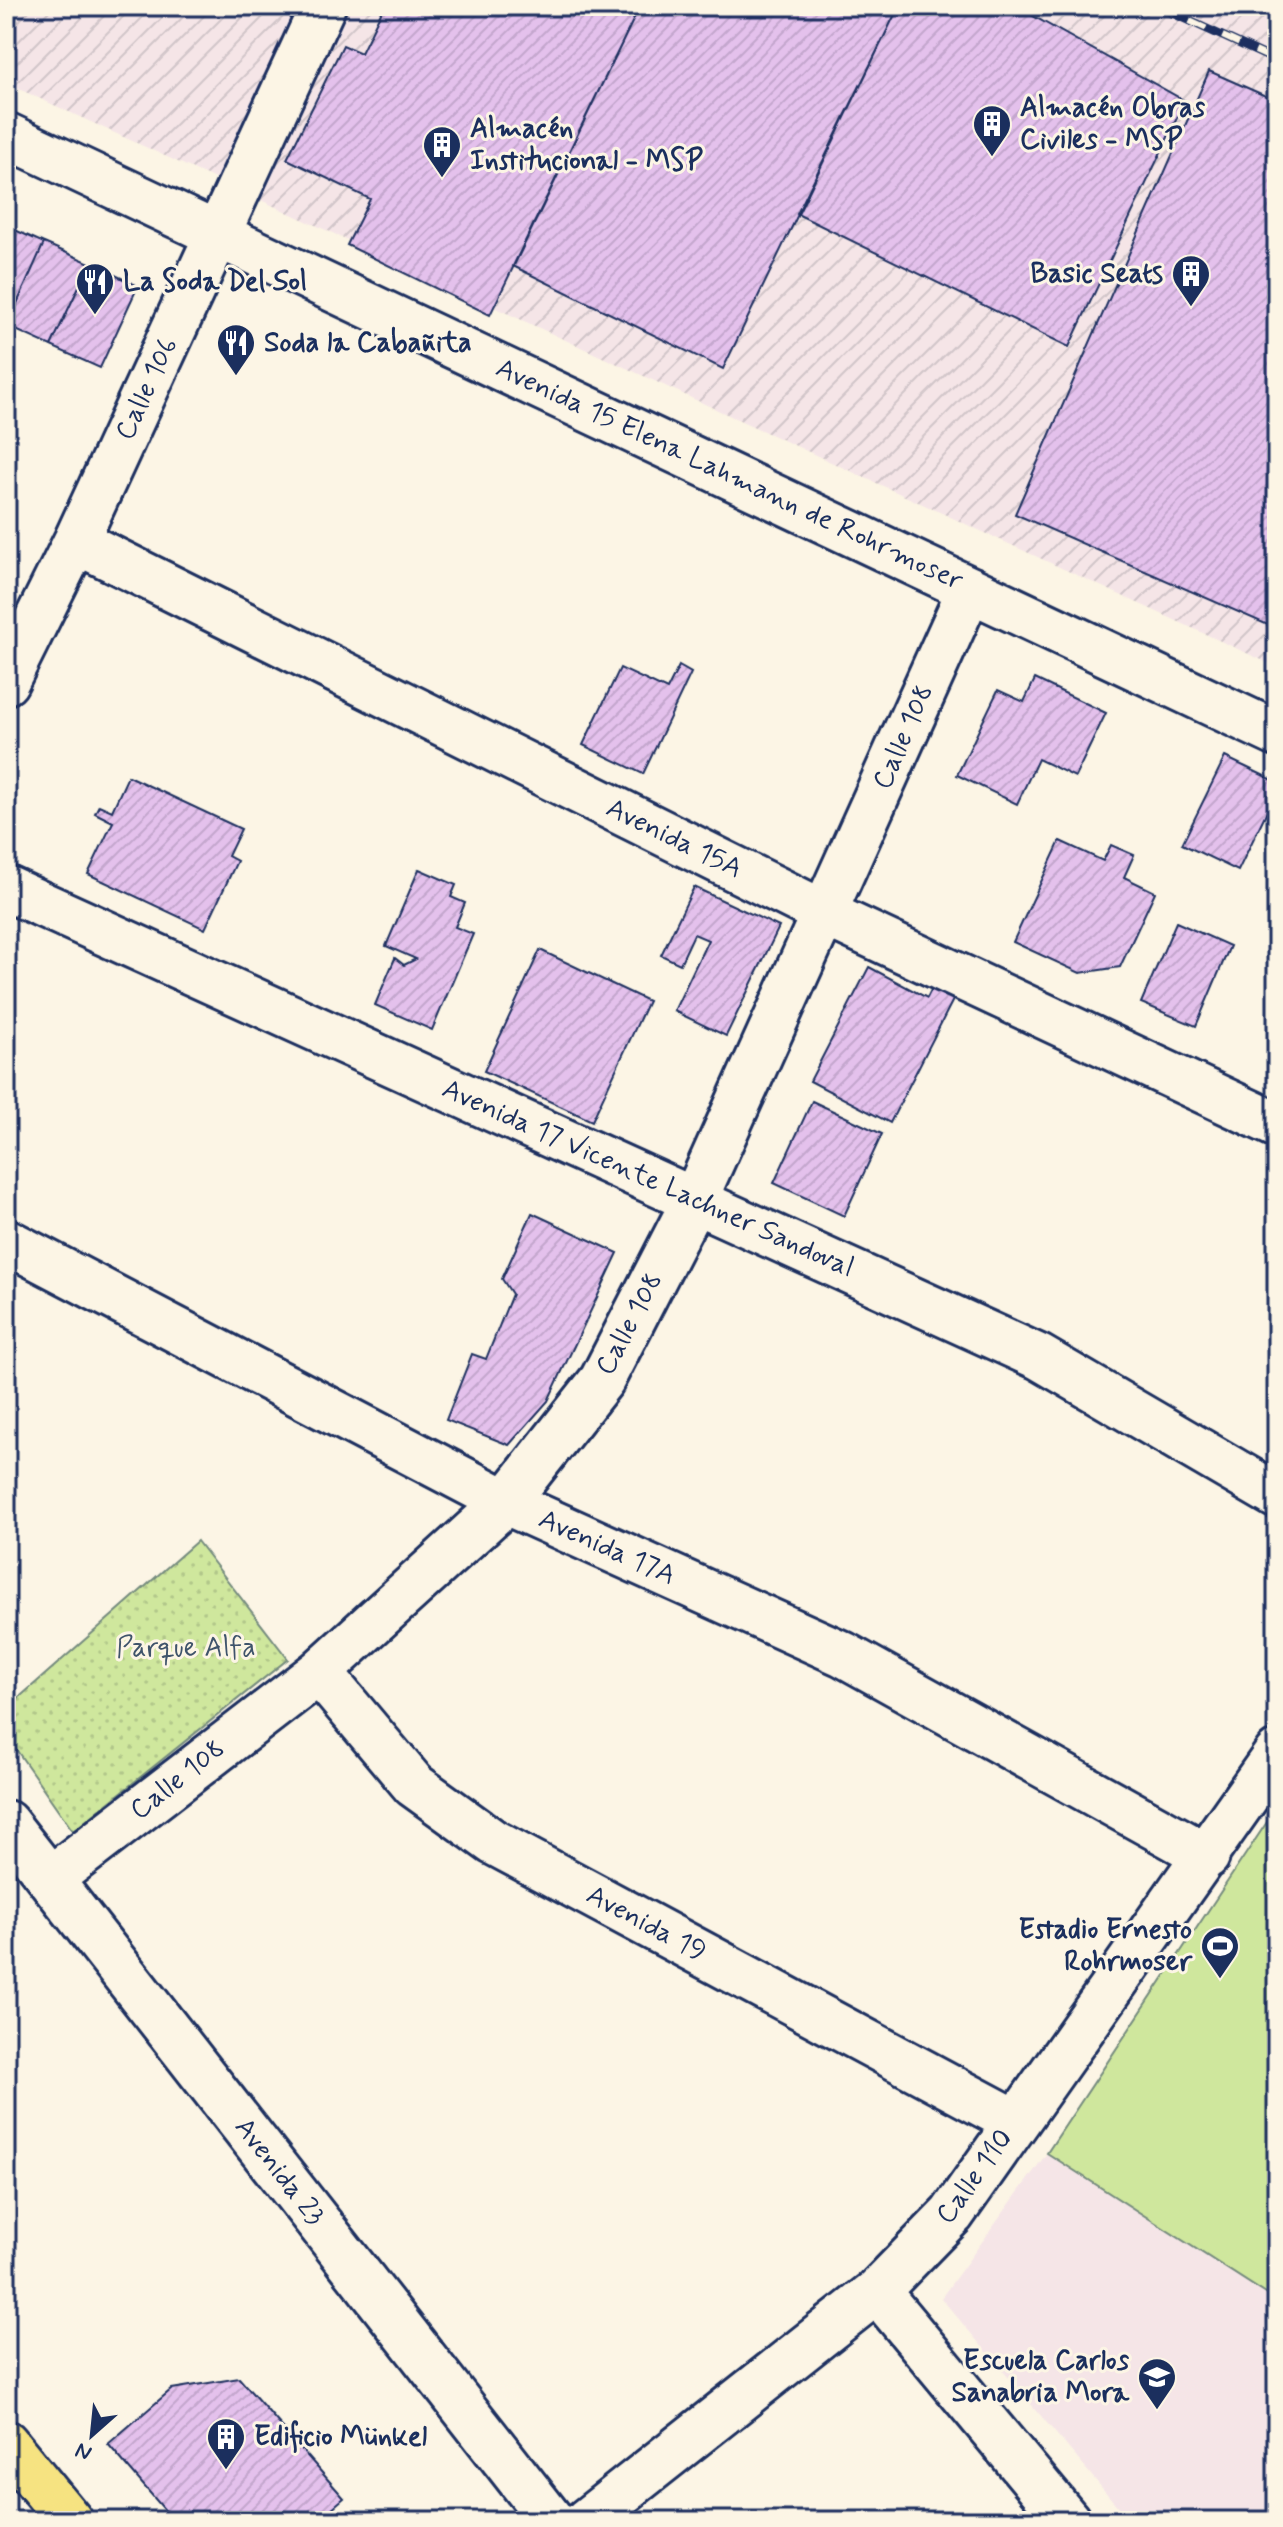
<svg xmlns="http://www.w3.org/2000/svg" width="1283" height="2527" viewBox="0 0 1283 2527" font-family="Mynerve,sans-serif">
<defs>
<pattern id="industrial-furrows" width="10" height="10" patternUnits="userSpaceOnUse" patternTransform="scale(2)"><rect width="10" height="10" fill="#f5e5e7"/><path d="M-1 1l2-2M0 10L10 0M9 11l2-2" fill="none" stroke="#d1c5c9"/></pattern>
<pattern id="grass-dots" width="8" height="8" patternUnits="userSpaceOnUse" patternTransform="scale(2)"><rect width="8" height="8" fill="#cfe79d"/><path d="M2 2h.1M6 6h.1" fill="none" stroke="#b1c68a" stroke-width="1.8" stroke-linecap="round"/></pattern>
<pattern id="building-hatch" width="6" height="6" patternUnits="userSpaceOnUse" patternTransform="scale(2)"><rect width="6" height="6" fill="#e4c1ec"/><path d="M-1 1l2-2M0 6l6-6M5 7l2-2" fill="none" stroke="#c3a6cd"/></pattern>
</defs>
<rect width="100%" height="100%" fill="#fcf5e5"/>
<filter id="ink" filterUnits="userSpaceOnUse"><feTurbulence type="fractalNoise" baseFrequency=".0125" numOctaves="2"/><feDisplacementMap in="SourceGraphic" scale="16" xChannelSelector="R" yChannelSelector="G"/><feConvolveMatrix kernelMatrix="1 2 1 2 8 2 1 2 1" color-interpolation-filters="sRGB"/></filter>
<g filter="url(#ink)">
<path fill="#f5e5e7" d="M1047,2153L1277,2301V2521H1130L941,2298Z"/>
<path fill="url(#industrial-furrows)" d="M6,6H1277V667L6,83Z"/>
<path fill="url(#grass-dots)" stroke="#758b7e" stroke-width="2" d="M197,1541L288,1659L73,1831L6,1735V1709Z"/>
<path fill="#cfe79d" stroke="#758b7e" stroke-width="2" d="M1277,1807V2301L1047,2153Z"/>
<path fill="url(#building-hatch)" stroke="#1b2f5e" stroke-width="2" d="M384,6H640L490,315L347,245L370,199L287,159L343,45L361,53Z
M640,6H899L723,369L513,266Z
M899,6H1015L1185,101L1069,347L797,214Z
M1209,71L1277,101V629L1015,514Z
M15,230L44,243L7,326L6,250Z
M44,243L90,263L51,346L7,326Z
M90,263L138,286L100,368L51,346Z
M679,666L691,673L643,774L583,745L620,668L667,690Z
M1035,679L1106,713L1075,777L1038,759L1017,804L957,775L998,690L1024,702Z
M1225,757L1277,782V790L1238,871L1182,844Z
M128,776L241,829L228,856L237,861L205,929L88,874L113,822L95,813L99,805L112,811Z
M1060,841L1103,861L1111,845L1134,855L1124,877L1155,892L1120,967L1080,973L1013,942Z
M419,869L456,885L451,897L465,903L455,927L473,934L432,1030L375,1005L395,958L404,965L416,959L386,946Z
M694,887L779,927L726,1036L674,1011L708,940L694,934L680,964L661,955Z
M1176,922L1230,946L1196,1026L1141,1003Z
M540,950L648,1001L592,1121L484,1071Z
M869,967L927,998L934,984L956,994L890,1123L810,1081Z
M812,1101L882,1134L844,1216L774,1183Z
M532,1213L618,1253L548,1401L509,1445L446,1420L472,1354L486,1359L512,1294L502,1279Z
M239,2378L344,2498L317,2521H174L108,2444L172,2389Z"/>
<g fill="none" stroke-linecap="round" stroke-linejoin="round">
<defs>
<path id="minor" d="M6,135L1277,734
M76,541L824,913L1277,1125
M6,682L76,541L323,6
M6,888L1039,1357L1277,1496
M6,1241L506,1502L843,1654L1207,1856
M319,1672L414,1785L493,1842L1016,2122
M6,1823L552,2521
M50,1879L319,1672L506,1502L602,1380L695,1199L970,589
M877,2291L1068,2521
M586,2521L877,2291L952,2214L1277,1753"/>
<path id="major" d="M6,2443L70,2521"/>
</defs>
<use href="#minor" stroke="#1b2f5e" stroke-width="50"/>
<use href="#major" stroke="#1b2f5e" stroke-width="50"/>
<use href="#minor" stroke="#fcf5e5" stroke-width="44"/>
<use href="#major" stroke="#f6e381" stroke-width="44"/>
<defs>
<path id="rail" d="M1157,6L1277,61"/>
</defs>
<use href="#rail" stroke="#1b2f5e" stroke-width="9"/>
<use href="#rail" stroke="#fcf5e5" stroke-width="6" stroke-dasharray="18" stroke-linecap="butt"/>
</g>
</g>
<defs>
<symbol id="building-pin" viewBox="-11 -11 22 30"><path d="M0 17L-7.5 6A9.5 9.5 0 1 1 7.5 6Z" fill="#1b2f5e" stroke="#fcf5e5"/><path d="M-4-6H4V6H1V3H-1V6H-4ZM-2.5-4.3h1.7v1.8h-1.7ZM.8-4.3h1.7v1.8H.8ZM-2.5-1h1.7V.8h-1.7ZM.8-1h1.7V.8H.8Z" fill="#fff"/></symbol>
<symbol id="restaurant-pin" viewBox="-11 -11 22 30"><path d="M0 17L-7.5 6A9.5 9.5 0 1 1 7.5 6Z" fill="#1b2f5e" stroke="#fcf5e5"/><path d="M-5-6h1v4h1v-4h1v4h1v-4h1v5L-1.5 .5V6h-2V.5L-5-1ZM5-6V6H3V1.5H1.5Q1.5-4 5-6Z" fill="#fff"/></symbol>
<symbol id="stadium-pin" viewBox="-11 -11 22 30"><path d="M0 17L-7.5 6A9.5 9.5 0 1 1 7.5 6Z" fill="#1b2f5e" stroke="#fcf5e5"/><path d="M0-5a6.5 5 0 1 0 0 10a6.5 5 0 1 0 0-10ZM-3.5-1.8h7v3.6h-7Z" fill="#fff"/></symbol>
<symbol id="school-pin" viewBox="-11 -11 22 30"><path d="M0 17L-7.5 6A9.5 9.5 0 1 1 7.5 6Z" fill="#1b2f5e" stroke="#fcf5e5"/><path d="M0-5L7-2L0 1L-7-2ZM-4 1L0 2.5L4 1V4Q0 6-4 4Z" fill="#fff"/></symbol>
</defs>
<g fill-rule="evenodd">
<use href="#building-pin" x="970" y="102" width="44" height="60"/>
<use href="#building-pin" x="420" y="123" width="44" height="60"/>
<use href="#building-pin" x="1169" y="252" width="44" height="60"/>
<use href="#restaurant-pin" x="73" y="260" width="44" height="60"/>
<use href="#restaurant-pin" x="214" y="321" width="44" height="60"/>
<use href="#stadium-pin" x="1198" y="1924" width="44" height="60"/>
<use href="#school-pin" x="1135" y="2355" width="44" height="60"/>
<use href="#building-pin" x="204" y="2415" width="44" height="60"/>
</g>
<g text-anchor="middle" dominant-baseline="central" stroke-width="6" stroke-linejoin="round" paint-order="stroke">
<g font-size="28" font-weight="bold" fill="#1b2f5e" stroke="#fcf5e5" text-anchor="start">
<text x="1020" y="108">Almacén Obras<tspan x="1020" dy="32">Civiles - MSP</tspan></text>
<text x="470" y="129">Almacén<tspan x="470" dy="32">Institucional - MSP</tspan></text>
<text x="1163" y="274" text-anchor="end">Basic Seats</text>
<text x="123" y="282">La Soda Del Sol</text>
<text x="264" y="343">Soda la Cabañita</text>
<text x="1192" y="1930" text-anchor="end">Estadio Ernesto<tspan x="1192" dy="32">Rohrmoser</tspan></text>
<text x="1129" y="2361" text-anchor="end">Escuela Carlos<tspan x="1129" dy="32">Sanabria Mora</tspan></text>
<text x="254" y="2437">Edificio Münkel</text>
</g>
<g font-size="28" fill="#1b2f5e" stroke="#fcf5e5">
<text transform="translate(147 389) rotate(-65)">Calle 106</text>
<text transform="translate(729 475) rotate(25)">Avenida 15 Elena Lahmann de Rohrmoser</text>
<text transform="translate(904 737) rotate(-66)">Calle 108</text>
<text transform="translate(674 839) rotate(26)">Avenida 15A</text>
<text transform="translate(648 1179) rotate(24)">Avenida 17 Vicente Lachner Sandoval</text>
<text transform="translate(630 1324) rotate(-62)">Calle 108</text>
<text transform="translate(607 1548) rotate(24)">Avenida 17A</text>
<text transform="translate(178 1780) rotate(-38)">Calle 108</text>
<text transform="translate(646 1924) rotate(28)">Avenida 19</text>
<text transform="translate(279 2172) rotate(52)">Avenida 23</text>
<text transform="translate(975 2177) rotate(-54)">Calle 110</text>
</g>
<g font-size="28" fill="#3f546b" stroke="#fcf5e5">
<text x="186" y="1648">Parque Alfa</text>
</g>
</g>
<rect width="1283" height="2527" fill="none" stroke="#fcf5e5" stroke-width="32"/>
<rect x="16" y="16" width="1251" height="2495" fill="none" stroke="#1b2f5e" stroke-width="3" filter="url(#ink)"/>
<g transform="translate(92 2435) rotate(207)" stroke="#fcf5e5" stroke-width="6" paint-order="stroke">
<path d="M0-6L14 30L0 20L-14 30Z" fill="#1b2f5e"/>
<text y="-12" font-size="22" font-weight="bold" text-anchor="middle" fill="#1b2f5e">N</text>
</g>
</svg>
